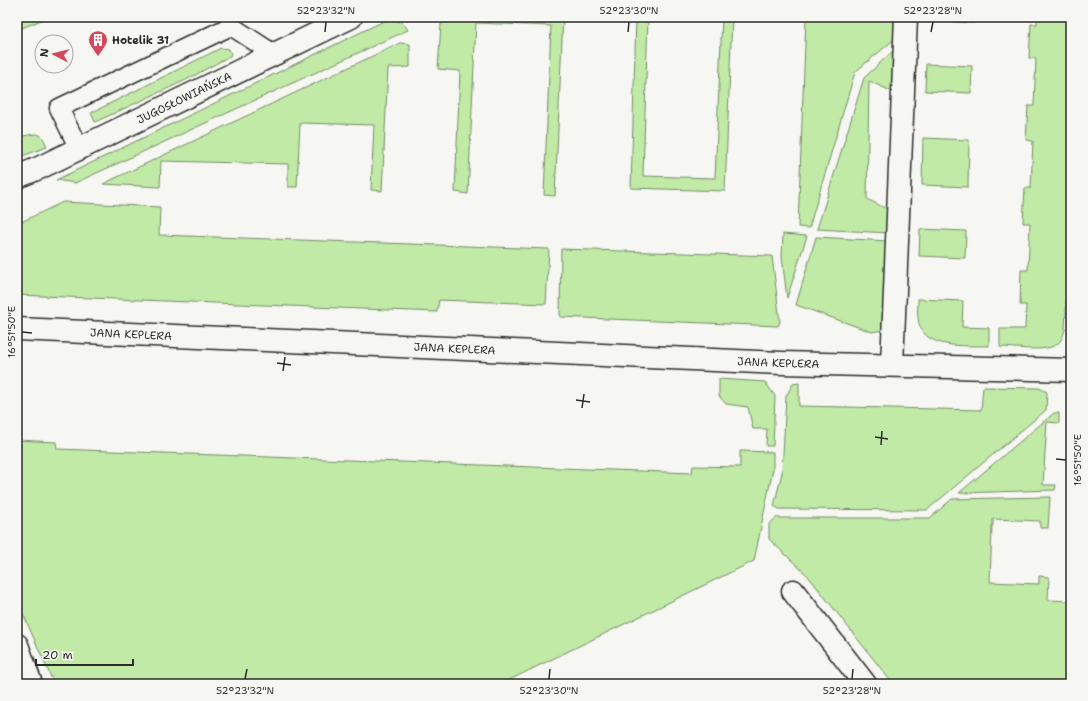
<svg xmlns="http://www.w3.org/2000/svg" width="1088" height="701" viewBox="0 0 1088 701" font-family="'Shantell Sans',sans-serif">
<rect width="100%" height="100%" fill="#f6f6f2"/>
<filter id="ink" filterUnits="userSpaceOnUse"><feTurbulence type="fractalNoise" baseFrequency=".025" numOctaves="2"/><feDisplacementMap in="SourceGraphic" scale="8" xChannelSelector="R" yChannelSelector="G"/><feConvolveMatrix kernelMatrix="1 2 1 2 8 2 1 2 1" color-interpolation-filters="sRGB"/></filter>
<g filter="url(#ink)">
<path fill="#c0eaa6" stroke="#768a68" d="M17,17H49L17,30Z
M455,17H563L555,196L544,195L551,26L476,23L468,194L455,192L460,71L438,69L441,24Z
M636,17H648L643,176L715,178L722,17H732L725,191L631,188Z
M806,17H897L896,38L855,72L809,228L798,227Z
M927,17H974V23L927,20Z
M1037,17H1071V205L1065,330C1063,335 1062,341 1057,344C1046,353 1014,347 1000,347V329H1025L1026,305H1020L1021,270H1028L1030,223H1023L1025,188H1031L1033,141L1026,140L1028,106H1034L1036,59L1029,58L1031,24H1037Z
M386,20C396,19 403,21 408,30L75,183L56,180Z
M400,43L410,44V67L388,68L382,191L371,190L374,125L300,123L297,187H288V164L161,161L160,187L103,184Z
M221,48L229,49L231,54L230,56L186,80L95,122L91,113Z
M896,48L893,92L869,81L867,199L889,210V233L817,229L864,78Z
M926,64L972,66L971,93L925,91Z
M35,134C43,134 44,140 47,147L17,158V137Z
M923,138L969,140L968,187L922,185Z
M63,202L160,207L159,235L549,249L546,304L439,300L437,312L17,295V224Z
M920,229L966,231L965,258L919,256Z
M783,234L807,236L787,298L782,257Z
M816,237L888,241L884,316L882,330L872,332L796,305Z
M561,249L772,256L780,322L778,326L560,317Z
M918,299L963,301L962,327L989,328V346C965,345 921,351 918,318C917,312 918,305 918,299Z
M719,379L765,382L775,396L773,446H766L767,429H753L748,407L726,404L719,396Z
M799,383V406L981,410L983,387L1039,388L1047,392L1046,410L927,510L779,509L774,506L782,473L786,396L793,384Z
M1054,413H1059V423L1047,422L1043,485H1056L1055,490L959,493Z
M17,440L56,442L57,449L692,473L693,466L740,467V451L773,452V469L754,561L501,684H54L17,600Z
M1050,497L1048,528H1040V521L993,519V525L992,526L990,582L1039,584V576L1049,577L1048,600L1071,601V684H893L808,576L769,539V524L776,518H930L952,499Z"/>
<g fill="none" stroke-linecap="round" stroke-linejoin="round">
<defs>
<path id="service" d="M79,149L59,108L231,26L274,54"/>
<g id="minor">
<path id="s1" d="M17,329L782,363L1071,370"/>
<path d="M892,365L906,17"/>
<path d="M793,591L865,684"/>
<path d="M17,645L31,684"/>
</g>
<g id="tertiary">
<path id="s2" d="M17,177L39,168L351,17"/>
</g>
</defs>
<use href="#service" stroke="#2b2b2b" stroke-width="21"/>
<use href="#minor" stroke="#2b2b2b" stroke-width="25"/>
<use href="#tertiary" stroke="#2b2b2b" stroke-width="25"/>
<use href="#service" stroke="#f6f6f2" stroke-width="18"/>
<use href="#minor" stroke="#f6f6f2" stroke-width="22"/>
<use href="#tertiary" stroke="#f6f6f2" stroke-width="22"/>
</g>
</g>
<path fill="none" stroke="#2b2b2b" stroke-width="1.5" d="M325,32L326,22M628,32L629,22M931,32L933,22M22,332L32,333M277,363L291,365M283,371L285,357M576,400L590,402M582,408L584,394M875,437L888,439M881,445L882,431M1056,459L1066,460M245,679L247,669M549,679L550,669M852,679L853,669"/>
<defs>
<symbol id="building-pin" viewBox="-11 -11 22 30"><path d="M0 17L-7.5 6A9.5 9.5 0 1 1 7.5 6Z" fill="#d1495b" stroke="#f6f6f2"/><path d="M-4-6H4V6H1V3H-1V6H-4ZM-2.5-4.3h1.7v1.8h-1.7ZM.8-4.3h1.7v1.8H.8ZM-2.5-1h1.7V.8h-1.7ZM.8-1h1.7V.8H.8Z" fill="#fff"/></symbol>
</defs>
<g fill-rule="evenodd">
<use href="#building-pin" x="87" y="29" width="22" height="30"/>
</g>
<g text-anchor="middle" dominant-baseline="central" stroke-width="4" stroke-linejoin="round" paint-order="stroke">
<g font-size="11" font-weight="bold" fill="#2b2b2b" stroke="#f6f6f2" text-anchor="start">
<text x="112" y="40">Hotelik 31</text>
</g>
<g font-size="11" fill="#2b2b2b" stroke="#f6f6f2">
<text stroke="none"><textPath href="#s2" startOffset="185">JUGOSŁOWIAŃSKA</textPath></text>
<text stroke="none"><textPath href="#s1" startOffset="114">JANA KEPLERA</textPath></text>
<text stroke="none"><textPath href="#s1" startOffset="438">JANA KEPLERA</textPath></text>
<text stroke="none"><textPath href="#s1" startOffset="762">JANA KEPLERA</textPath></text>
</g>
</g>
<rect width="1088" height="701" fill="none" stroke="#f6f6f2" stroke-width="44"/>
<g transform="translate(54 54) rotate(277)"><circle r="19" fill="#f6f6f2" stroke="#a5a5a2"/>
<path d="M0-3L7 15L0 10L-7 15Z" fill="#d1495b"/>
<text y="-6" font-size="11" font-weight="bold" text-anchor="middle" fill="#2b2b2b">N</text>
</g>
<path d="M36 659v6h97v-6" fill="none" stroke="#2b2b2b" stroke-width="2"/>
<text x="42" y="659" font-size="12" fill="#2b2b2b" stroke="#f6f6f2" stroke-width="3" paint-order="stroke">20 m</text>
<rect x="22" y="22" width="1044" height="657" fill="none" stroke="#2b2b2b" stroke-width="1.5"/>
<g font-size="10" text-anchor="middle" fill="#2b2b2b">
<text x="326" y="14">52°23'32"N</text>
<text x="629" y="14">52°23'30"N</text>
<text x="933" y="14">52°23'28"N</text>
<text transform="translate(11 332) rotate(-90)" y="4">16°51'50"E</text>
<text transform="translate(1077 460) rotate(-90)" y="4">16°51'50"E</text>
<text x="245" y="694">52°23'32"N</text>
<text x="549" y="694">52°23'30"N</text>
<text x="852" y="694">52°23'28"N</text>
</g>
</svg>
